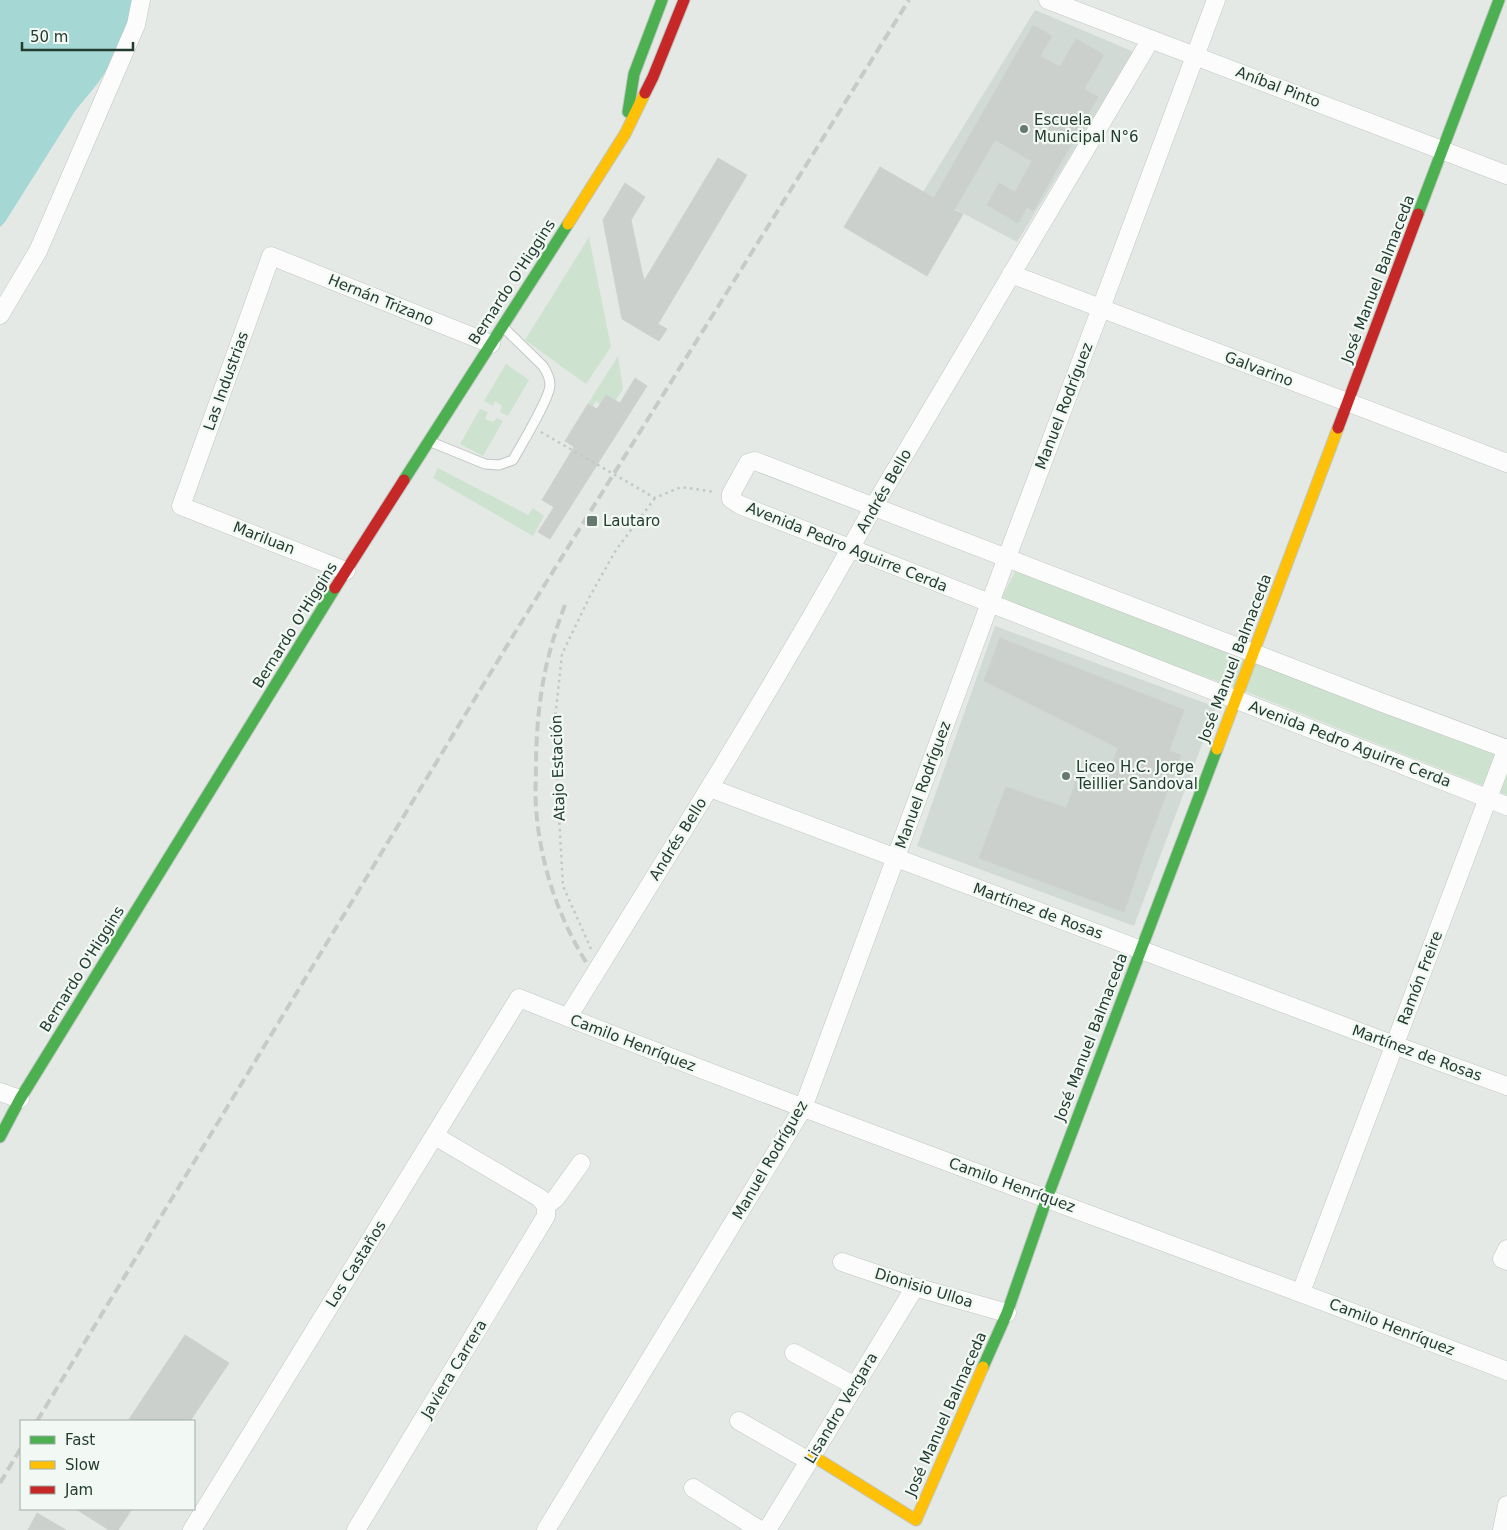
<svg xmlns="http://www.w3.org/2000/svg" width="1507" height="1530" viewBox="0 0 1507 1530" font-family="'DejaVu Sans',sans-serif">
<rect width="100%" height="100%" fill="#e4e9e6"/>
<path fill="#d1dad5" d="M1035,10L1134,52L1017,242L923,192Z
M995,626L1216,707L1134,926L917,846Z"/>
<path fill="#cde2cf" d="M589,237L611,347L586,384L525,340Z
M618,356L623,389L609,410L596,401L586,416L582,413Z
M506,364L529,380L508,416L500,412L502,406L495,401L493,406L484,401Z
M480,409L488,412L485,419L493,422L497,418L503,421L483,456L460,444Z
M438,468L528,515L533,508L544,516L533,536L433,478Z
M1018,566L1507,757V795L1242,690L999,603Z"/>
<path fill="#a5d8d4" d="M0,0H135L116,56L98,83L75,111L5,222L0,227Z"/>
<path fill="#cbd0cd" stroke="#cdd2cf" d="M1033,25L1052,36L1040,56L1060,67L1076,39L1104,55L1084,89L1098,97L1033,211L1027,207L1018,223L987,205L999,183L1015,192L1032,161L995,140L954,210L963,214L927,276L844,227L880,167L934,198Z
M718,158L747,175L658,324L667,329L659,341L622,319L603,220L625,183L645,197L631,220L644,281Z
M635,378L647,386L550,539L538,532L554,507L542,500L574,447L565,441L588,404L597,409L606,395L620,403Z
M1000,638L1184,710L1169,751L1181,755L1144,853L1124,912L979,858L1006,787L1066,808L1076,782L1102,791L1118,748L984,681Z
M185,1335L229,1363L190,1421H128Z
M76,1509H132L118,1530H109Z
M37,1513L66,1530H28Z"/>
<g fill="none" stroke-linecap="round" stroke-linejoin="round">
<defs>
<path id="lane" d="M431,442L485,464L499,465L513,460C521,445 550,398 550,385C550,378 547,372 543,366L503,327"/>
<path id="street" d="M1048,0L1507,175
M1011,274L1507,463
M0,315L38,251L136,25L141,0
M346,571L181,506L271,256L491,344
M1507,749L1383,703L755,461L748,463L731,494V499L740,505L1507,806
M710,788L1394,1045L1507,1086
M568,1017C672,849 778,680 874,506L1151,39
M0,1092L20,1099
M546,1206L556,1198L581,1163
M1507,1249L1502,1259L1507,1261
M842,1262L915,1287L1007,1313
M1301,1292L1507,748
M794,1353L855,1386
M739,1421L809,1461
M693,1488L760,1530
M192,1530L519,998C846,1128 1178,1245 1507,1371
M356,1530L546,1216V1206L540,1198L435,1136
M546,1530L803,1108L1007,557L1101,308L1216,0
M767,1530L915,1287
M1502,1530L1507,1505"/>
<path id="fast" d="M628,112L634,74L662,0
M1418,214L1499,0
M404,480L568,224
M0,1137L20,1099L335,588
M983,1367L1007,1313L1047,1198L1217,749"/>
<path id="slow" d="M568,224L625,134L645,93
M1217,749L1338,428
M813,1456L916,1520L983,1367"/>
<path id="jam" d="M645,93L653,77L684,0
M1338,428L1418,214
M335,588L404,480"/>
</defs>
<use href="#lane" stroke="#c1c6c3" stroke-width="11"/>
<use href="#street" stroke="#c1c6c3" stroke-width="19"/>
<use href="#fast" stroke="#bfc7c3" stroke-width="13"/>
<use href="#slow" stroke="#bfc7c3" stroke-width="13"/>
<use href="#jam" stroke="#bfc7c3" stroke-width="13"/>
<path stroke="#c1c9c4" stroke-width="2.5" stroke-dasharray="2.5 4" stroke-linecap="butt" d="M541,432L655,498L681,487L715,492
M591,949L563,886L554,729L562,654L590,596L616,550L655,498"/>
<use href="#lane" stroke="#fbfcfb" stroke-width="9"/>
<use href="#street" stroke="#fbfcfb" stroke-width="18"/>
<use href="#fast" stroke="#4caf50" stroke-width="11"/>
<use href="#slow" stroke="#ffc107" stroke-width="11"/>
<use href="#jam" stroke="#c62828" stroke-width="11"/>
<path stroke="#c7cac8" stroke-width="4" stroke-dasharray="10 5" stroke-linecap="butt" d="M565,605C544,660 537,704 536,762C536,777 535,792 536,808C540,862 557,915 586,962
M37,1421L519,626L909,0
M0,1483L21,1448"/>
</g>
<g fill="#66796f" stroke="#f2f8f3" stroke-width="2">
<circle cx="1024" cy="129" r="5"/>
<rect x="586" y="515" width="12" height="12" rx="2.5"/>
<circle cx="1066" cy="776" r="5"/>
</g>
<g text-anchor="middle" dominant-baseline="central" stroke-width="4.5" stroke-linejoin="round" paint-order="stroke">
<g font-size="15" fill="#223c2f" stroke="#f2f8f3">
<text transform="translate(1278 87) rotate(21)">Aníbal Pinto</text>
<text transform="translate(1378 279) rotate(-69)">José Manuel Balmaceda</text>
<text transform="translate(512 282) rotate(-57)">Bernardo O'Higgins</text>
<text transform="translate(381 300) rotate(22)">Hernán Trizano</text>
<text transform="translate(1259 369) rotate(21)">Galvarino</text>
<text transform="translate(226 381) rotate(-70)">Las Industrias</text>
<text transform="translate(1064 406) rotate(-69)">Manuel Rodríguez</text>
<text transform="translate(884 491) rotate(-60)">Andrés Bello</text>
<text transform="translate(264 538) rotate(21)">Mariluan</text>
<text transform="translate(847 547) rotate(22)">Avenida Pedro Aguirre Cerda</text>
<text transform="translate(295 625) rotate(-58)">Bernardo O'Higgins</text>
<text transform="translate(1235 658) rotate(-69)">José Manuel Balmaceda</text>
<text transform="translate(1350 744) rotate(21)">Avenida Pedro Aguirre Cerda</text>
<text transform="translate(558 768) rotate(-92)">Atajo Estación</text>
<text transform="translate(923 785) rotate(-70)">Manuel Rodríguez</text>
<text transform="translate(678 839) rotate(-58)">Andrés Bello</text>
<text transform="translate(1038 911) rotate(20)">Martínez de Rosas</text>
<text transform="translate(82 969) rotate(-58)">Bernardo O'Higgins</text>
<text transform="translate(1420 978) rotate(-69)">Ramón Freire</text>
<text transform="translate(1091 1037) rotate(-69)">José Manuel Balmaceda</text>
<text transform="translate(633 1043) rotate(21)">Camilo Henríquez</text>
<text transform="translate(1417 1053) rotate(20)">Martínez de Rosas</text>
<text transform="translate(770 1160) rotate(-60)">Manuel Rodríguez</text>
<text transform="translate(1012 1185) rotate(20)">Camilo Henríquez</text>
<text transform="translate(356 1264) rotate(-58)">Los Castaños</text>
<text transform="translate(924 1288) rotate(17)">Dionisio Ulloa</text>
<text transform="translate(1392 1327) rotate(21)">Camilo Henríquez</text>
<text transform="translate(454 1369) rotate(-59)">Javiera Carrera</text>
<text transform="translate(841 1408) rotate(-59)">Lisandro Vergara</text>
<text transform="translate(946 1414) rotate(-66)">José Manuel Balmaceda</text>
</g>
<g font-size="15" fill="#223c2f" stroke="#f2f8f3" text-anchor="start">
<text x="1034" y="120">Escuela<tspan x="1034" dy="17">Municipal N°6</tspan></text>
<text x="603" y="521">Lautaro</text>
<text x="1076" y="767">Liceo H.C. Jorge<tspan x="1076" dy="17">Teillier Sandoval</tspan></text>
</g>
</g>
<rect x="20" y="1420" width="175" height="90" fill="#f2f8f3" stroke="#9fada5"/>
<rect x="30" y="1436" width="25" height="8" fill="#4caf50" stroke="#9fada5"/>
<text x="65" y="1445" font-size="15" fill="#223c2f">Fast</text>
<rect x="30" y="1461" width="25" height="8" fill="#ffc107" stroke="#9fada5"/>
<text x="65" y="1470" font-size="15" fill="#223c2f">Slow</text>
<rect x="30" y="1486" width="25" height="8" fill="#c62828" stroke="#9fada5"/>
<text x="65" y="1495" font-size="15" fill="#223c2f">Jam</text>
<path d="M22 42v8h111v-8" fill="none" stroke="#223c2f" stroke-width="2.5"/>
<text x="30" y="42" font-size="15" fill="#223c2f" stroke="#f2f8f3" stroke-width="4" paint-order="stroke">50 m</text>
</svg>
